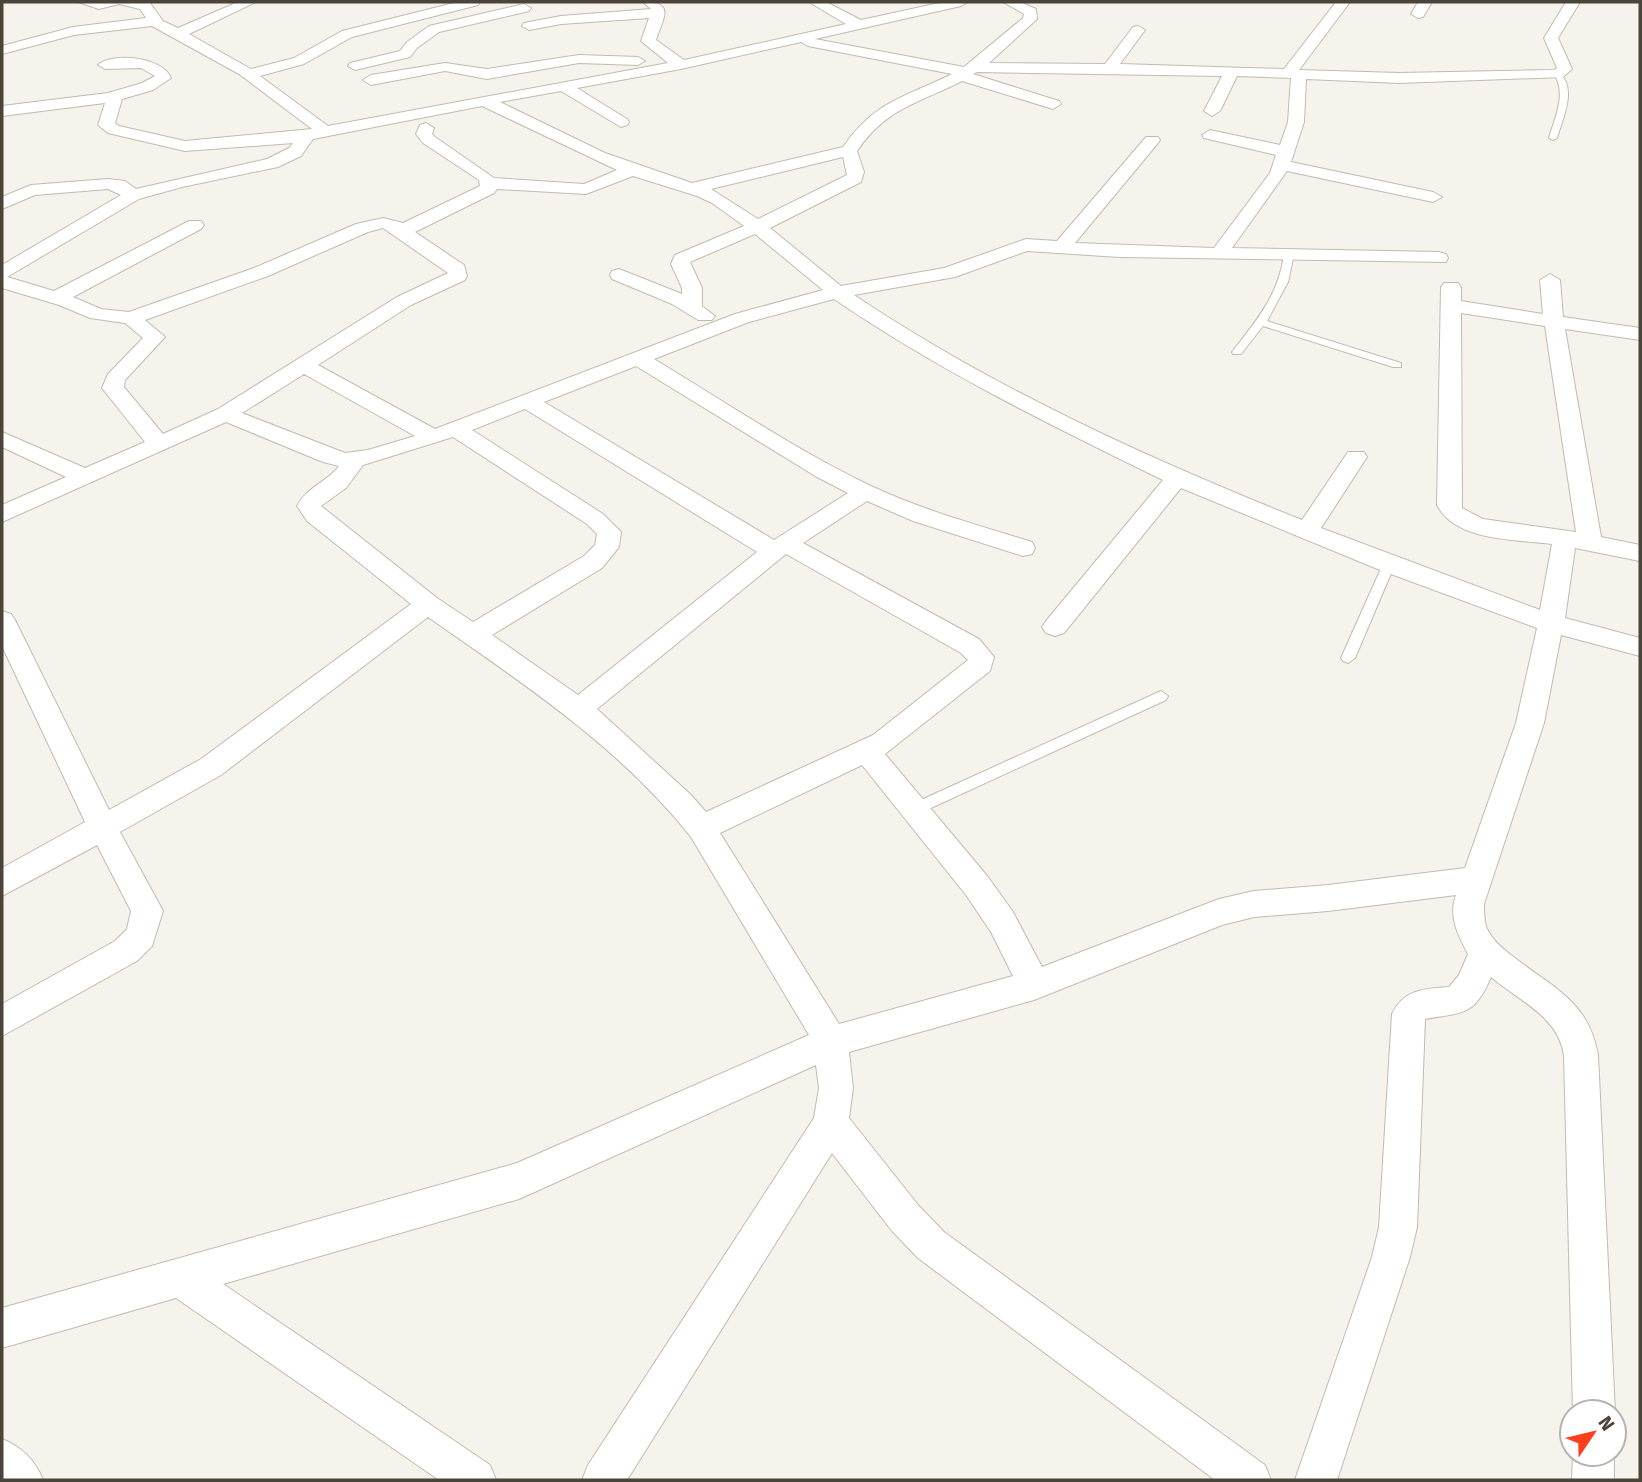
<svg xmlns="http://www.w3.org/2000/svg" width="1642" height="1482" viewBox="0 0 1642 1482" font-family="'Fira Sans',sans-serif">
<rect width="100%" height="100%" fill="#f6f3ec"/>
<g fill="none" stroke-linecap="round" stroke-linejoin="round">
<defs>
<path id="lane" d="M1558,72C1578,87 1563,118 1557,138L1553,140L1549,138C1555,117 1567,94 1554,74Z
M1289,251L1294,254L1288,282L1267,321L1401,363V367H1393L1263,326L1241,354H1233L1232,352C1256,321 1279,295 1284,254Z
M1389,560L1395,564L1355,658L1348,663L1343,661L1341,658L1383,564Z
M1161,691L1168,696L1166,700L920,813H910L908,809L910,805Z"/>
<path id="street" d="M78,2L150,3L163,21L178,28L238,2H256L189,34L251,69L294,58L342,31L458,2H480L478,5L352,37L304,64L260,76L328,126L668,63L641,41L649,18L561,24L529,30L522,26L524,23L561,16L651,9L643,2C676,2 663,18 656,40L684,60L846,24L809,2H826L861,20L944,2H968L961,6L815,39L964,67L1023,18L1024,14L1003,2H1020L1036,9L1037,19L989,63L1105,64L1133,27L1138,26L1145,30L1120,64L1284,69L1336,2H1350L1299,70L1399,73L1554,70L1557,68L1544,38L1566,2H1580L1558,38L1572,69L1563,77L1399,83L1306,79L1304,122L1291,162L1433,192L1442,197L1433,202L1287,171L1232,248L1439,252L1446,254L1448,258L1446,262L1119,257L1027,251L955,277L854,295C993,388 1147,458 1302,520L1348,452H1364L1367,457L1321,528L1540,610L1552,544C1516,539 1456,542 1437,505L1441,287L1444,283H1458L1461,287V301L1543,314L1540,280L1550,274L1560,280L1563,317L1640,328V340L1565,329L1601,537L1640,545V561L1575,548L1565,618L1640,638V656L1561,635L1544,723L1484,904C1484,911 1484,919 1486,926C1490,938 1502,948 1511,955C1551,987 1588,999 1598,1055L1615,1412L1614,1413L1573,1412L1564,1055C1558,1016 1519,1001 1491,977C1474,1017 1463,1012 1425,1019L1417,1227L1410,1257L1337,1480H1295L1372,1257L1379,1227L1392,1014C1404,989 1424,989 1449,987L1459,975L1468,954C1458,935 1448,916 1456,895L1328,911L1254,917L1222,925L1034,1000L849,1052L853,1088L849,1118L918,1205L944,1232L1265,1465L1271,1480H1215L918,1258L892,1231L832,1153L627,1480H582L588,1465L814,1118L819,1088L816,1065L519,1199L223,1284L490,1465L496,1480H439L176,1298L2,1348V1308L517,1163L809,1035L691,837C619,746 521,682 428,617L221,775L120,832L163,911L152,946L137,961L2,1036V1004L115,941L127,929L131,911L97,845L2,896V868L85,822L2,646V611L11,614L15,620L109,810L201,759L411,604L307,521L297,506C307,487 327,482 339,466L323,462L226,422L2,522V505L66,477L2,447V432L85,468L145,442L102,388L108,374L143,338L125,323L90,318L59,305L2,288V265L121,195L108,189L35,195L2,209V197L31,185L108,179L125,181L136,189L267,159L289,148L293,143L185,151L108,133L98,125L105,103L2,116V106L108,93L142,83L155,76L141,68L105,69L98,65C112,52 163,57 171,78L153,90L122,99L115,123L119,126L185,141L312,129L239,74L152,26L74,35L2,54V46L73,27L146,18L140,9L119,4L99,9ZM801,42L808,46L952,74C904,98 876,100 843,147L692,183L605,153L500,102L561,91L621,127L627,125L629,122L627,119L577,88L681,69ZM977,72L1222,76L1204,111L1212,116L1220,111L1237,76L1291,78L1288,122L1280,145L1210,130L1202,135L1204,138L1276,155L1270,173L1214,248L1075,243L1158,143L1160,140L1158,137H1146L1057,241L1026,239L944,268L841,286L770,228L861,182L864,172L857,151C886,108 919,103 962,81L1053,109L1061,104L1059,101L973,74ZM482,106L617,170L584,184L494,178L435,137L432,134L434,128L426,123L420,125L416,134L423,143L479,180L480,186L403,223L383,218L356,224L254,268L129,312L101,309L73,297L201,229L204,225L201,221H189L54,291L7,277L139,199L182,187L278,167L301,156L313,139ZM843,157L847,175L758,219L711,189ZM633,176L697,196L712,203L744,226L675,255L671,264L682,288V294L619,269L612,271L610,275L612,279L672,304L698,320H712L715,316L702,306V288L690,262L755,234L823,290L735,314L435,429L318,365L411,305L465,280L467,276L464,265L415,232L494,193L497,189L586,194ZM383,228L448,273L397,297L218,409L163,434L124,387L125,380L165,337L145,320L268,276L368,232ZM834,299C938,370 1050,425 1163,480L1046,621L1042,627L1046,633L1055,636L1064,633L1181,488L1380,570L1537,628L1516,723L1465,868L1328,885L1254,891L1219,899L1042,967L1013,912L988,877L885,754L990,671L994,657L979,639L803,543L867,501L913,521L1023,556L1032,554L1035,548L1032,542C977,525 922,510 871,486C796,450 725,402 654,359L749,322ZM1461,313L1545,326L1576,532L1483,519L1462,508ZM636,366L817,477L848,493L774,540L544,402ZM304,374L415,436L368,450L345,453L242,413ZM525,409L757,552L578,695L492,635L602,568L619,547L621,532L603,514L472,430ZM453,437L587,524L597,534L595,545L584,556L473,622L437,598L321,506L346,488L363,465ZM786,554L961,653L968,660L873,735L706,812L690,794L597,709ZM862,765L966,895L991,932L1013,976L839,1024L720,833Z
M1418,2H1432L1423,17L1418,18L1411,14Z
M524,4L531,8L529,11L439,32L417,48L410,57L355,70L348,66L350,63L400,51L407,42L429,26Z
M579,55L638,57L645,61L638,65L579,63L487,79L445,71L371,85L363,80L371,75L445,63L487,69Z
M2,1439C22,1447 35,1460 43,1480H2Z
M1614,1452V1480H1572L1573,1454H1614Z"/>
</defs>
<use href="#lane" stroke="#c2bbae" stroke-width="2"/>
<use href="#street" stroke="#c2bbae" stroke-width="2"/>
<use href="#lane" fill="#fff" fill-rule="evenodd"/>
<use href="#street" fill="#fff" fill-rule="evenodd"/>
</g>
<rect width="1642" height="1482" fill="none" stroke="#4b4439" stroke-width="7"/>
<g transform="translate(1593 1433) rotate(55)"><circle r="33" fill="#ffffff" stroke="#b7b4b0" stroke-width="2"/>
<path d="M0-5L12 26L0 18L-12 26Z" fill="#fc3f1d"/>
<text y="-10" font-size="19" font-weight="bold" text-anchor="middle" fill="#4b4439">N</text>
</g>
</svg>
